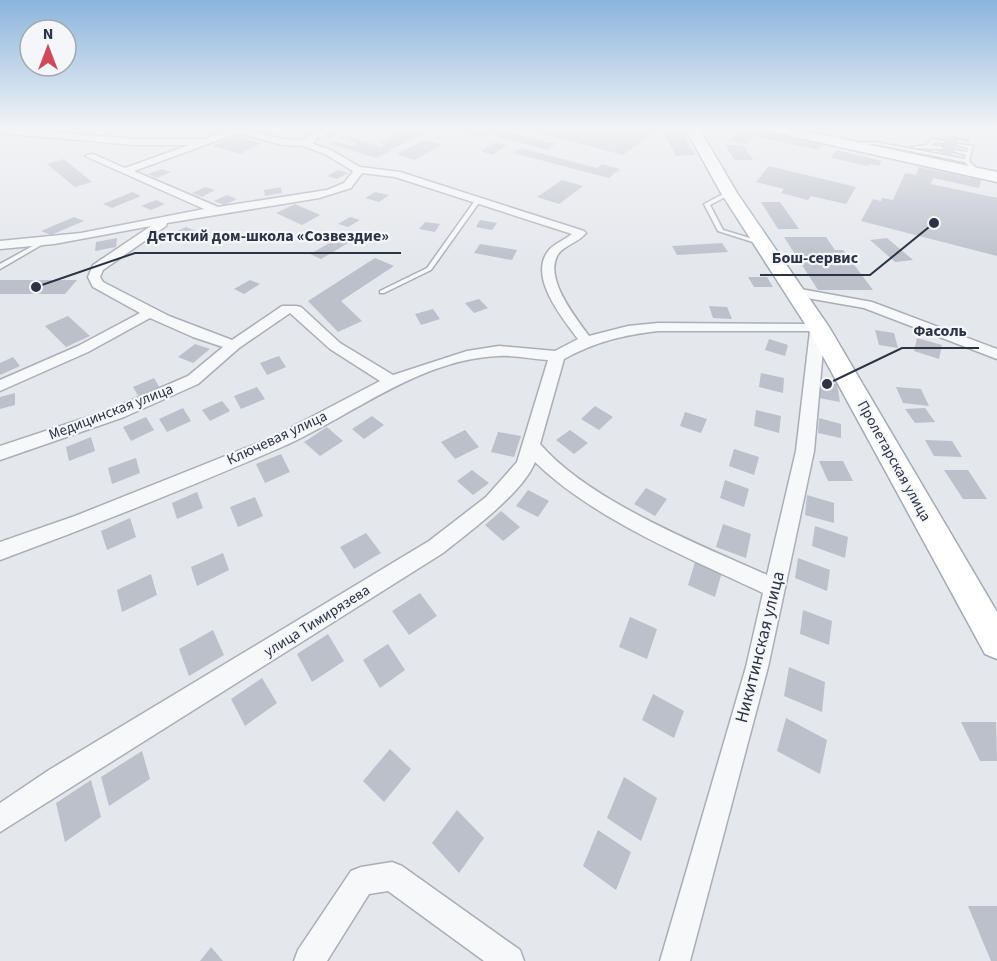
<svg xmlns="http://www.w3.org/2000/svg" width="997" height="961" viewBox="0 0 997 961" font-family="'Source Sans 3',sans-serif">
<rect width="100%" height="100%" fill="#e4e7ec"/>
<path fill="#bbc0ca" d="M474,128L492,132L484,137L451,129Z
M522,128H658L623,155Z
M743,128H750L823,144L818,150L754,136L746,144L730,140Z
M405,131L420,135L394,148L387,149L392,150L376,158L330,144L336,142L350,146L357,143L347,138L350,137L381,147L385,145L379,143Z
M504,131L556,144L547,150L495,136Z
M663,132H681L695,155L676,156Z
M235,136L262,143L240,154L213,146Z
M952,136L970,139L969,142L958,140L952,155L939,152L946,137Z
M425,140L442,145L414,160L396,154Z
M496,142L507,145L492,155L481,151Z
M725,145H743L753,160H735Z
M521,148L597,168L602,164L620,169L609,178L513,153Z
M836,150L882,161L879,166L870,164L868,166L831,158Z
M64,159L92,182L75,187L47,164Z
M769,166L856,187L846,204L811,196L808,200L781,193L784,189L756,182Z
M919,167L981,180L979,188L933,178L931,184L997,198V256L861,221L873,199L881,201L882,198L893,200L905,173L916,175Z
M162,169L171,172L157,178L148,174Z
M338,170L348,173L337,179L327,176Z
M562,180L583,186L559,204L537,197Z
M206,187L215,190L202,197L192,193Z
M281,187L282,193L265,196L264,190Z
M132,192L141,196L112,208L103,204Z
M375,192L389,195L379,202L365,198Z
M227,195L237,199L224,205L214,201Z
M156,200L165,204L151,210L141,206Z
M761,202H780L799,229H778Z
M295,204L320,215L302,225L276,213Z
M74,217L84,221L51,235L41,231Z
M350,217L360,220L348,227L338,224Z
M480,220L497,223L492,230L476,227Z
M425,222L440,224L435,232L419,229Z
M186,227L196,231L181,239L171,234Z
M344,235L355,239L321,259L310,254Z
M784,237H826L835,250H843L873,290H818Z
M117,238L116,247L95,251L96,242Z
M887,238L913,260L895,262L870,240Z
M722,243L728,252L677,255L672,246Z
M480,244L517,250L512,260L474,253Z
M375,258L394,266L341,301L362,321L338,332L308,301Z
M748,277H767L773,287H754Z
M0,280H77L65,294H0Z
M250,280L260,284L244,294L234,289Z
M479,299L488,308L474,313L465,303Z
M709,306L727,307L732,319L713,318Z
M433,309L440,319L421,325L415,314Z
M68,316L90,336L66,347L45,326Z
M875,330L894,333L898,348L879,345Z
M917,338L942,345L939,359L914,351Z
M769,339L788,345L785,356L765,350Z
M195,344L210,349L193,363L178,357Z
M279,356L286,367L267,375L260,363Z
M13,357L20,366L0,375V363Z
M761,373L784,378L783,393L759,387Z
M154,378L161,390L140,399L133,387Z
M817,380L837,384L840,402L819,398Z
M257,387L265,399L241,409L234,396Z
M896,387L921,389L929,406L903,403Z
M15,393V405L0,409V397Z
M222,401L230,411L210,421L202,410Z
M595,406L613,417L599,430L581,419Z
M183,408L191,421L167,432L159,419Z
M925,408L935,422L915,423L905,409Z
M756,410L781,416L779,433L754,426Z
M685,412L707,419L701,433L680,426Z
M372,416L384,425L364,439L352,429Z
M146,417L154,430L131,441L123,427Z
M819,418L841,424V438L818,433Z
M327,427L343,441L320,456L304,442Z
M465,430L479,447L455,459L441,442Z
M570,430L588,443L574,454L556,440Z
M498,432L521,436L514,457L491,452Z
M91,437L95,451L69,461L66,447Z
M925,440L952,441L962,457L934,456Z
M734,449L759,457L754,475L729,466Z
M281,454L290,472L265,483L256,464Z
M136,458L140,473L112,484L108,468Z
M819,461H843L853,481H828Z
M472,470L489,483L473,495L457,481Z
M944,470H968L987,499H963Z
M725,480L749,489L744,507L720,498Z
M646,488L667,499L655,516L634,504Z
M528,490L549,501L538,517L516,506Z
M197,492L203,508L177,519L172,503Z
M807,495L834,503V523L805,515Z
M255,497L263,516L238,527L230,507Z
M501,511L520,527L503,541L485,525Z
M130,518L136,537L107,550L101,531Z
M723,524L751,534L746,558L716,547Z
M815,526L848,537L845,558L812,546Z
M366,533L381,553L354,569L340,547Z
M223,553L229,570L197,586L191,567Z
M798,558L830,570L827,591L795,578Z
M695,562L722,572L715,597L688,585Z
M151,574L157,595L122,612L117,590Z
M420,593L437,616L409,635L392,611Z
M803,610L832,621L829,645L800,634Z
M630,617L657,629L647,659L619,647Z
M213,630L224,655L189,676L179,649Z
M328,634L344,661L312,682L297,654Z
M388,644L405,670L380,688L363,660Z
M789,667L825,682L822,712L784,696Z
M262,678L277,703L245,726L231,699Z
M653,694L684,711L674,738L642,720Z
M786,718L827,740L820,774L777,751Z
M961,722H996L997,761H980Z
M390,749L411,769L384,802L363,781Z
M142,751L150,779L109,806L101,777Z
M624,777L657,798L641,841L607,818Z
M91,780L101,817L65,842L56,803Z
M457,810L484,838L459,873L432,843Z
M598,830L631,852L616,890L583,866Z
M968,906H997V961H991Z
M211,947L223,961H200Z"/>
<g fill="none" stroke-linecap="round" stroke-linejoin="round">
<defs>
<path id="service" d="M932,139L946,141L944,143L935,142L931,145L943,147V149C936,149 916,149 912,147L927,145Z
M875,142L965,159L966,155L952,151L954,150L967,152L968,148L955,145L957,144L973,146L969,161L981,173L976,174L965,162L875,144L852,145L850,144L852,143Z
M729,191L731,192V194L710,205L723,230L763,242V244H759L718,231L704,204Z
M476,199L481,200L431,270L384,293H380V291L427,268Z
M38,243L43,244L0,269V264Z"/>
<path id="minor" d="M0,128L134,139H204L228,131L225,128H240L282,139L305,140C314,130 328,128 340,128L316,139L313,144L331,150L360,167L400,172L584,231L586,233C578,243 562,246 557,256C545,280 576,318 589,336L628,326L658,323L823,324L825,327L814,451L785,588L768,667L690,961H660L746,667L763,593C689,558 593,519 535,462C523,493 469,532 443,553L0,832V803L49,770L429,541L486,497L517,462L548,360C532,359 515,355 499,356C419,359 352,416 282,447C190,487 95,525 0,560V542L75,516L273,437L380,381L330,349L290,313L239,348L198,384L124,417L0,460V446L112,409L188,376L223,347L193,337L150,318L88,352L0,391V380L78,346L140,313L93,287L88,277L93,265L151,226L54,244L0,249V241L81,233L204,209L85,156L93,154L125,168L189,145H134L0,133ZM238,133L282,145L304,146L325,154L353,171L352,173L344,183L327,190L218,207L134,171ZM362,173L395,177L572,234C565,240 555,243 549,250C527,276 563,319 578,339L555,351L499,346L467,351L393,375L340,343L301,307L296,306H282L232,340L169,316L103,282L100,277L103,270L166,226L167,223L319,198L351,188ZM658,331H810L796,451L767,575C698,544 589,501 540,444L564,359C595,342 623,335 658,331Z
M795,288L872,302L997,349V359L864,308L790,295L788,292L790,289Z
M392,862L402,866L520,950L524,961H484L388,891L369,894L327,961H294L298,950L351,871L361,867Z"/>
<path id="primary" d="M685,128H699L737,193L829,327L997,612V659L985,654L807,327L721,193Z
M766,128H791L997,172V182L773,132Z"/>
</defs>
<use href="#service" stroke="#a9aeb7" stroke-width="3"/>
<use href="#minor" stroke="#a9aeb7" stroke-width="3"/>
<use href="#primary" stroke="#a3abb8" stroke-width="3"/>
<use href="#service" fill="#f7f8fa" fill-rule="evenodd"/>
<use href="#minor" fill="#f7f8fa" fill-rule="evenodd"/>
<use href="#primary" fill="#fff" fill-rule="evenodd"/>
</g>
<linearGradient id="sky" x2="0" y2="1"><stop stop-color="#8bb4dd"/><stop offset="0.49" stop-color="#f3f4f6"/><stop offset="1" stop-color="#f3f4f6" stop-opacity="0"/></linearGradient>
<rect width="997" height="262" fill="url(#sky)"/>
<g text-anchor="middle" dominant-baseline="central" stroke-width="4.5" stroke-linejoin="round" paint-order="stroke">
<g font-size="15" fill="#2b3445" stroke="#f4f6f9">
<text transform="translate(111 412) rotate(-21)">Медицинская улица</text>
<text transform="translate(277 438) rotate(-25)">Ключевая улица</text>
<text transform="translate(894 461) rotate(61)">Пролетарская улица</text>
<text transform="translate(317 621) rotate(-32)">улица Тимирязева</text>
</g>
<g font-size="18" fill="#2b3445" stroke="#f4f6f9">
<text transform="translate(760 647) rotate(-76)">Никитинская улица</text>
</g>
</g>
<path fill="none" stroke="#2b3445" stroke-width="2" d="M36 287L135 253H401M934 223L870 275H760M827 384L902 348H979"/>
<g fill="#2b3445" stroke="#f4f6f9" stroke-width="2">
<circle cx="36" cy="287" r="6"/>
<circle cx="934" cy="223" r="6"/>
<circle cx="827" cy="384" r="6"/>
</g>
<g font-size="16" text-anchor="middle" font-weight="bold" fill="#2b3445" stroke="#f4f6f9" stroke-width="4.5" stroke-linejoin="round" paint-order="stroke">
<text x="268" y="241">Детский дом-школа «Созвездие»</text>
<text x="815" y="263">Бош-сервис</text>
<text x="940" y="336">Фасоль</text>
</g>
<g transform="translate(48 48)"><circle r="28" fill="#f4f6f9" stroke="#a4a8b1" stroke-width="1.5"/>
<path d="M0-4.5L10 22L0 15L-10 22Z" fill="#d1495b"/>
<text y="-9" font-size="16" font-weight="bold" text-anchor="middle" fill="#2b3445">N</text>
</g>
</svg>
